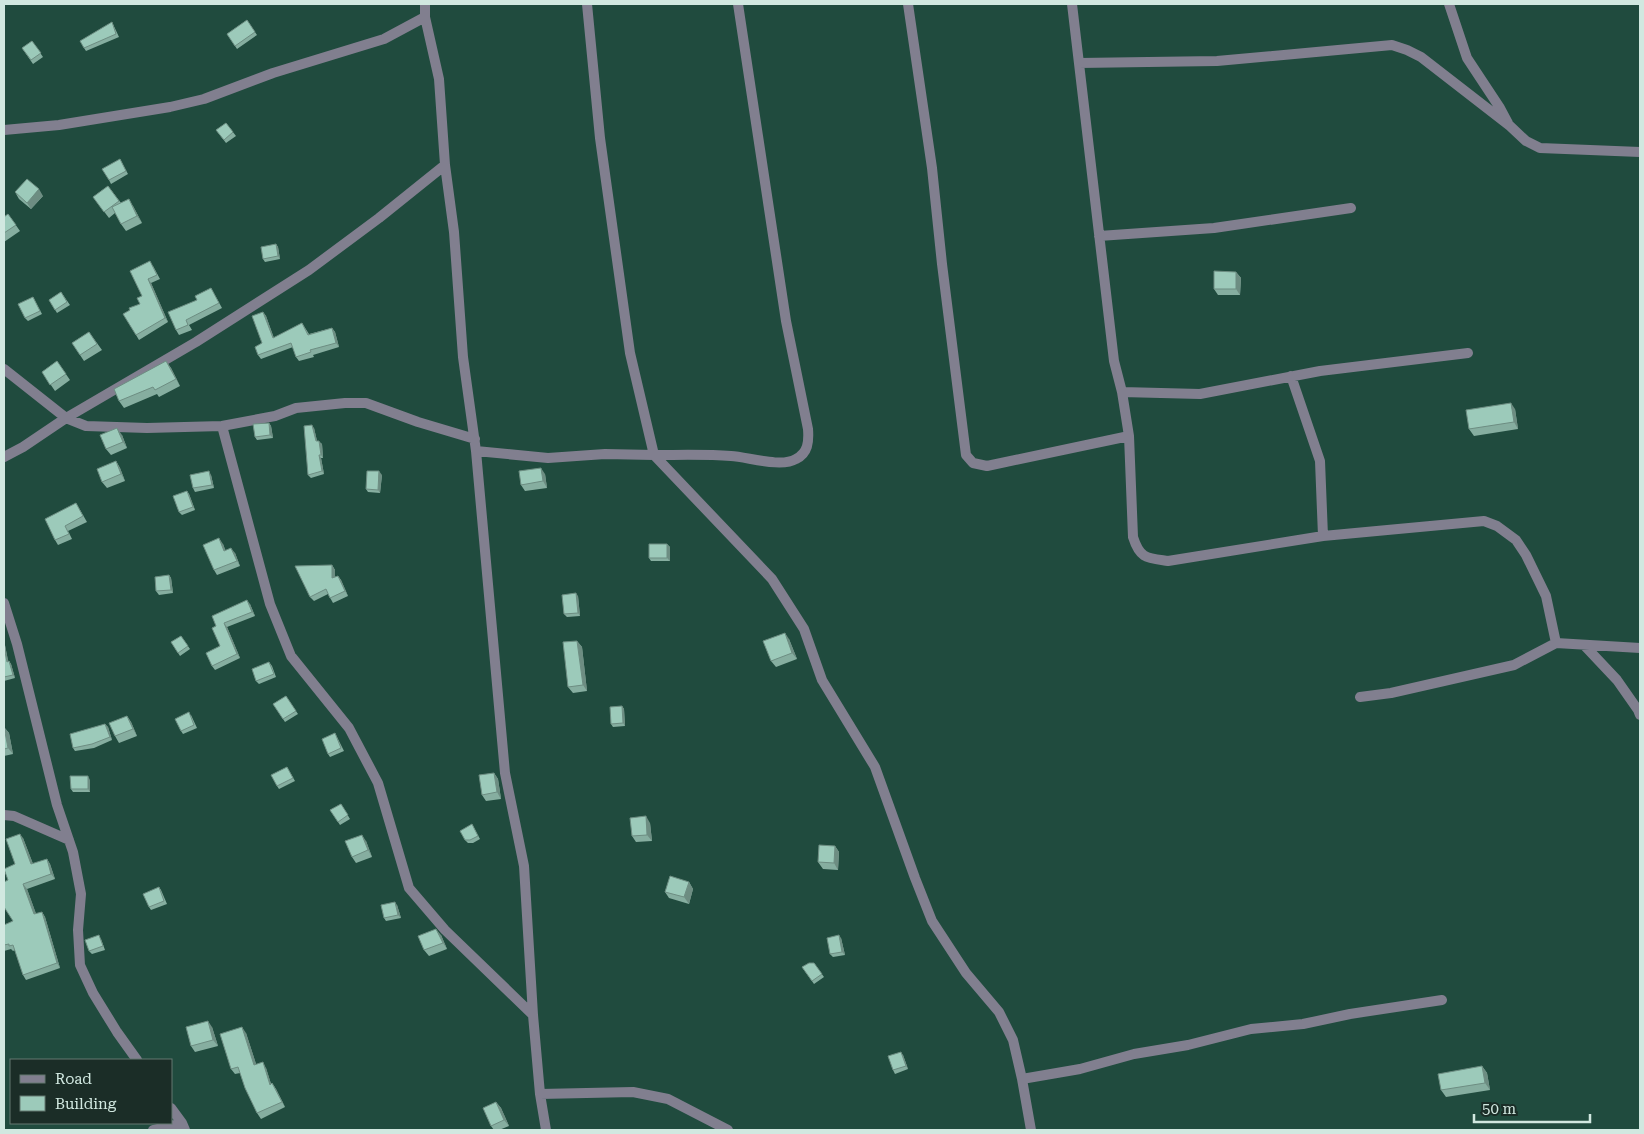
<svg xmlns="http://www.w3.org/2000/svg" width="1644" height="1134" viewBox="0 0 1644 1134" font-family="'Roboto Serif',serif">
<rect width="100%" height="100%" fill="#204b3e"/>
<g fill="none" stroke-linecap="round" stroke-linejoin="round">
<path stroke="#817f8f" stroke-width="10" d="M425,4V17L439,79L445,165L454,232L463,357L476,451L505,773L524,866L533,1015L540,1094L546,1130
M587,4L600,138L630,353L654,455C679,455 706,454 731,456C748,457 781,468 796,459C808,453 809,442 808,429L786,321L738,4
M908,4L932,168L942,264L966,455L973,463L987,466L1129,436
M1072,4L1114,361L1122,392L1129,436L1133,537C1140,559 1147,558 1168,561L1323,536L1484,521L1497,526L1516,540L1526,555L1546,596L1556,643L1640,648
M1449,4L1467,58L1500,108L1508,123
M1079,63L1217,61L1392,45L1407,50L1421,57L1510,126L1526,141L1540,148L1640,152
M4,130L59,125L170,107L204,99L273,73L384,39L425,17
M1099,236L1214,228L1351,208
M4,369L66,418L86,426L147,428L222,426L275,416L296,408L345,403H366L418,422L475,439
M1291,376L1320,461L1323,536
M1122,392L1200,394L1320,371L1468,353
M222,426L270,604L291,656L349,728L378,783L409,888L445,930L533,1015
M476,451L548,458L605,454L654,455L772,579L804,629L822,680L875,767L915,878L932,921L966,973L999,1012L1013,1040L1022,1079L1031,1130
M4,457L23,447L66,418L196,342L309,270L379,218L445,165
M4,603L17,644L57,805L73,852L81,894L78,930L80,965L93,993L117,1032L137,1060
M1584,645L1617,680L1638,710L1640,715
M1360,697L1391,693L1514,665L1556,643
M4,815L14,816L69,840
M1022,1079L1080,1069L1134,1054L1188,1045L1251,1029L1303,1024L1350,1014L1442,1000
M540,1094L633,1092L668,1099L728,1130
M171,1108L182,1123L185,1130
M153,1130L182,1123"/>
</g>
<path fill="#86aea0" d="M247,20L257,35L237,49L227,34Z
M112,22L119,37L86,51L84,48Z
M32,41L43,57L33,64L22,48Z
M226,123L236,136L226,143L216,130Z
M120,159L128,174L111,184L109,180Z
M108,186L121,203L133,206L142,223L126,231L121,224L115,213L109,218L93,197Z
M15,192L43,196L31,209L19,199Z
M8,214L20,231L4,242V217Z
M276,244L278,247L280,259L265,262L263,259Z
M153,266L160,279L151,283L168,322L139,340L136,335L130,310L140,304Z
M1236,272L1241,278L1240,295H1218L1214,289Z
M211,288L222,308L189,325L192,330L179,335L176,330L197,300Z
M61,292L70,305L57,313L49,300Z
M33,297L42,314L28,321L25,318Z
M263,312L266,316L274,338L302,323L309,334L332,328L335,332L339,347L313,355L314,357L299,361L296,357L293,347L261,359L258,355L262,343Z
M89,332L102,350L84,361L72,343Z
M57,361L70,380L55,391L42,372Z
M166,361L171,368L180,386L159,397L157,394L124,408L119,401Z
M1515,409L1518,429L1474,436L1469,429Z
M269,423L271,426L273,438L257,440L255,437Z
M314,428L317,441L322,444L323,458H321L324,474L311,478L308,475Z
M122,435L127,448L111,455L106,449Z
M116,461L120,468L125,481L107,488L102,482Z
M545,474L547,488L525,491L521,485Z
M211,475L214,488L195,492L193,488Z
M382,475L380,493L368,492L366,489Z
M187,491L189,494L195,510L182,515L179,512Z
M76,503L87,522L68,531L72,539L58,545L55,540Z
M223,544L225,550L235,553L240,566L217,575L214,570Z
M667,544L670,547V561H651L649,558Z
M332,565L335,570V577L338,576L341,580L348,596L333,603L328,594L314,601L310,597Z
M169,575L171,578L173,593L159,595L156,591Z
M578,596L580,616L567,617L564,614Z
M250,604L255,616L227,627L240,658L215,670L212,666L220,646L216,626Z
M181,636L190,649L180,656L171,642Z
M789,639L797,659L776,667L771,661Z
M4,640L8,661H9L11,664L15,678L4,681Z
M577,641L582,647L587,691L573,693L568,687Z
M269,662L272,666L276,677L259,684L256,681Z
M286,696L298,714L285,722L273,704Z
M622,706L624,709L625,726L613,727L611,724Z
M191,715L197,728L183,734L181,731Z
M127,716L131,722L137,736L119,743L115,736Z
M105,724L108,727L112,740L94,748L75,751L73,748Z
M4,727L9,733L13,754L4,756Z
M335,733L344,751L330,757L328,754Z
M287,767L295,781L279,789L277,786Z
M494,773L498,779L501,799L486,801L482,795Z
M90,780V792H73L71,789Z
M341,804L350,819L340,825L330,810Z
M650,823L652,841L636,842L632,836Z
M472,824L480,839L473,843H468L465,840Z
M23,838L33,864L47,859L50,864L55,879L27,889L36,914L42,912L45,917L60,968L26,980L23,975L15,950L13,951L11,949L4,951V925L13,921L8,880L15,864Z
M366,841L372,857L356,863L352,857Z
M835,846L839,852L838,870L823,869L818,862Z
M689,882L693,889L689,904L669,898L665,892Z
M159,887L161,890L167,904L151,910L149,907Z
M397,905L401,918L386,921L384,918Z
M441,935L447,949L429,956L424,950Z
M841,938L845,955L833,957L830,954Z
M101,939L105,950L92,954L89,951Z
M814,963L824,977L814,984L802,967Z
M212,1027L218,1046L195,1052L191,1046Z
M246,1033L256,1064L266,1068L271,1084L272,1083L276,1089L285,1107L261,1119L257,1113L240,1073L235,1074L231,1069Z
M903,1055L908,1069L895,1074L893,1070Z
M1482,1066L1487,1073L1490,1090L1446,1097L1441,1090Z
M496,1102L501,1108L509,1126L499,1130H494L491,1126Z"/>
<path fill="#6d8d82" d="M39,189L43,196L31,209L27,203Z
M129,199L133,206L142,223L137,216Z
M276,244L278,247L280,259L278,256Z
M1236,272L1241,278L1240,295L1236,289Z
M148,279L151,283L168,322L165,318Z
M263,312L266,316L275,342L273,338Z
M332,328L335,332L339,347L336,343Z
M166,361L171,368L180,386L176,379Z
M1511,403L1515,409L1518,429L1514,422Z
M269,423L271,426L273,438L270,435Z
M312,425L314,428L318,445L316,441Z
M117,428L122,435L127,448L123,442Z
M319,441L322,444L323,458L321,455Z
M319,455L321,458L324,474L322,471Z
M116,461L120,468L125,481L121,474Z
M541,468L545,474L547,488L543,481Z
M209,471L211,475L214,488L212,485Z
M379,471L382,475L380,493L378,490Z
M187,491L189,494L195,510L193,507Z
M219,538L223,544L228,556L224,551Z
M667,544L670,547V561L667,558Z
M231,548L235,553L240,566L237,561Z
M332,565L335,570V583L332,578Z
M169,575L171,578L173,593L171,590Z
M338,576L341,580L348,596L345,591Z
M576,593L578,596L580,616L578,613Z
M247,600L250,604L255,616L252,612Z
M224,623L227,627L240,658L237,654Z
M785,633L789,639L797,659L792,653Z
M4,640L9,665L7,662L4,647Z
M577,641L582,647L587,691L583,685Z
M9,661L11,664L15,678L13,675Z
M622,706L624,709L625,726L623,723Z
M127,716L131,722L137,736L133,729Z
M105,724L108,727L112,740L110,737Z
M4,727L9,733L13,754L8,748Z
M494,773L498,779L501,799L497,792Z
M88,776L90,780V792L88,789Z
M646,816L650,823L652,841L647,835Z
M20,834L23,838L35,869L31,864Z
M362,835L366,841L372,857L368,850Z
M835,846L839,852L838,870L834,863Z
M47,859L50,864L55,879L51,874Z
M689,882L693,889L689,904L684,897Z
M23,884L27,889L38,919L34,914Z
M395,902L397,905L401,918L398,915Z
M42,912L45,917L60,968L57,963Z
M436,929L441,935L447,949L443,943Z
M839,935L841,938L845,955L842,952Z
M208,1021L212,1027L218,1046L213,1040Z
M242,1027L246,1033L258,1070L254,1065Z
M901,1052L903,1055L908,1069L906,1066Z
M263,1062L266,1068L273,1090L270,1085Z
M1482,1066L1487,1073L1490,1090L1485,1083Z
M272,1083L276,1089L285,1107L282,1102Z
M496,1102L501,1108L509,1126L504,1120Z"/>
<path fill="#9ccaba" stroke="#6d8d82" d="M247,20L255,32L235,46L227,34Z
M112,22L116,34L84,48L80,41Z
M32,41L41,53L31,60L22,48Z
M226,123L233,132L224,140L216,130Z
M120,159L126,171L109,180L102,169Z
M27,179L39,189L27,203L15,192Z
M108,186L119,201L104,212L93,197Z
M129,199L137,216L121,224L112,207Z
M8,214L16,225L4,233V217Z
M276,244L278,256L263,259L261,247Z
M150,261L157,275L148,279L165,318L136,335L123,314L130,310L129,308L140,304L137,298L142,296L130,271Z
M1214,271L1236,272V289H1214Z
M211,288L219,303L186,320L188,325L176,330L168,312L197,300L195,296Z
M61,292L67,302L55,310L49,300Z
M33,297L40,311L25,318L18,304Z
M263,312L273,338L302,323L308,335L332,328L336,343L310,350L311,352L296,357L291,343L258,355L255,347L262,343L252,316Z
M89,332L97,344L80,355L72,343Z
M57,361L66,374L50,385L42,372Z
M166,361L176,379L155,390L153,387L119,401L114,389Z
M1511,403L1514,422L1469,429L1466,410Z
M269,423L270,435L255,437L253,424Z
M312,425L316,441H319L321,455H319L322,471L308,475L304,426Z
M117,428L123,442L106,449L100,435Z
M116,461L121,474L102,482L97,469Z
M541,468L543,481L521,485L519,471Z
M209,471L212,485L193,488L190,475Z
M367,471H379L378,490L366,489Z
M187,491L193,507L179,512L173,496Z
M76,503L83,516L65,526L69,534L55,540L45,519Z
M219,538L224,551L231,548L237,561L214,570L203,545Z
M649,544H667V558H649Z
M332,565V578L338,576L345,591L330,598L326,589L310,597L295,566Z
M169,575L171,590L156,591L155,577Z
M576,593L578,613L564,614L562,595Z
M247,600L252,612L224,623L237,654L212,666L206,653L220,646L212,628L216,626L212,616Z
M785,633L792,653L771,661L763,641Z
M181,636L188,646L178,653L171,642Z
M577,641L583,685L568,687L563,642Z
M4,647L7,662L9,661L13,675L4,677Z
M269,662L274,674L256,681L252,669Z
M286,696L296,711L283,719L273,704Z
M622,706L623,723L611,724L610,707Z
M189,712L194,725L181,731L175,719Z
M127,716L133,729L115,736L109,723Z
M105,724L110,737L92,744L73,748L70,734Z
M4,727L8,748L4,749Z
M335,733L341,748L328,754L322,739Z
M287,767L293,778L277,786L271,775Z
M494,773L497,792L482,795L479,775Z
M70,776H88V789H71Z
M341,804L348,815L338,822L330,810Z
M646,816L647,835L632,836L630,818Z
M472,824L478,836L470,840H465L460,831Z
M20,834L31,864L47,859L51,874L23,884L34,914L42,912L57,963L23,975L13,945L9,946V944L4,945V925L13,921L4,907V882L8,880L4,869L15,864L6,839Z
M362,835L368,850L352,857L345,841Z
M819,845L835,846L834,863L818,862Z
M670,876L689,882L684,897L665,892Z
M159,887L164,901L149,907L143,894Z
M395,902L398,915L384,918L381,905Z
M436,929L443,943L424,950L418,936Z
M99,935L103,946L89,951L85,940Z
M839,935L842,952L830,954L827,938Z
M809,963H814L822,974L812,981L802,967Z
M208,1021L213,1040L191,1046L186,1027Z
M242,1027L254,1065L263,1062L270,1085L272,1083L282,1102L257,1113L245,1088L238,1067L231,1069L220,1034Z
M901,1052L906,1066L893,1070L888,1056Z
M1482,1066L1485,1083L1441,1090L1438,1074Z
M496,1102L504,1120L491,1126L483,1108Z"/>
<rect width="1644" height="1134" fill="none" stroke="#d1e8e0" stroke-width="10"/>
<rect x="10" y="1059" width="162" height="65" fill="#1b2d27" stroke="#647871"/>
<rect x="20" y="1075" width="25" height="8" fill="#817f8f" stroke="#647871"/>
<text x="55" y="1084" font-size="15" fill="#d1e8e0">Road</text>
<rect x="20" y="1096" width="25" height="15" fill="#9ccaba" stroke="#647871"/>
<text x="55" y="1109" font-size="15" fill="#d1e8e0">Building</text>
<path d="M1474 1114v8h116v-8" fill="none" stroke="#d1e8e0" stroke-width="2.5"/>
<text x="1482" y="1114" font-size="15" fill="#d1e8e0" stroke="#1b2d27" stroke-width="4" paint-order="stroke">50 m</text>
</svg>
